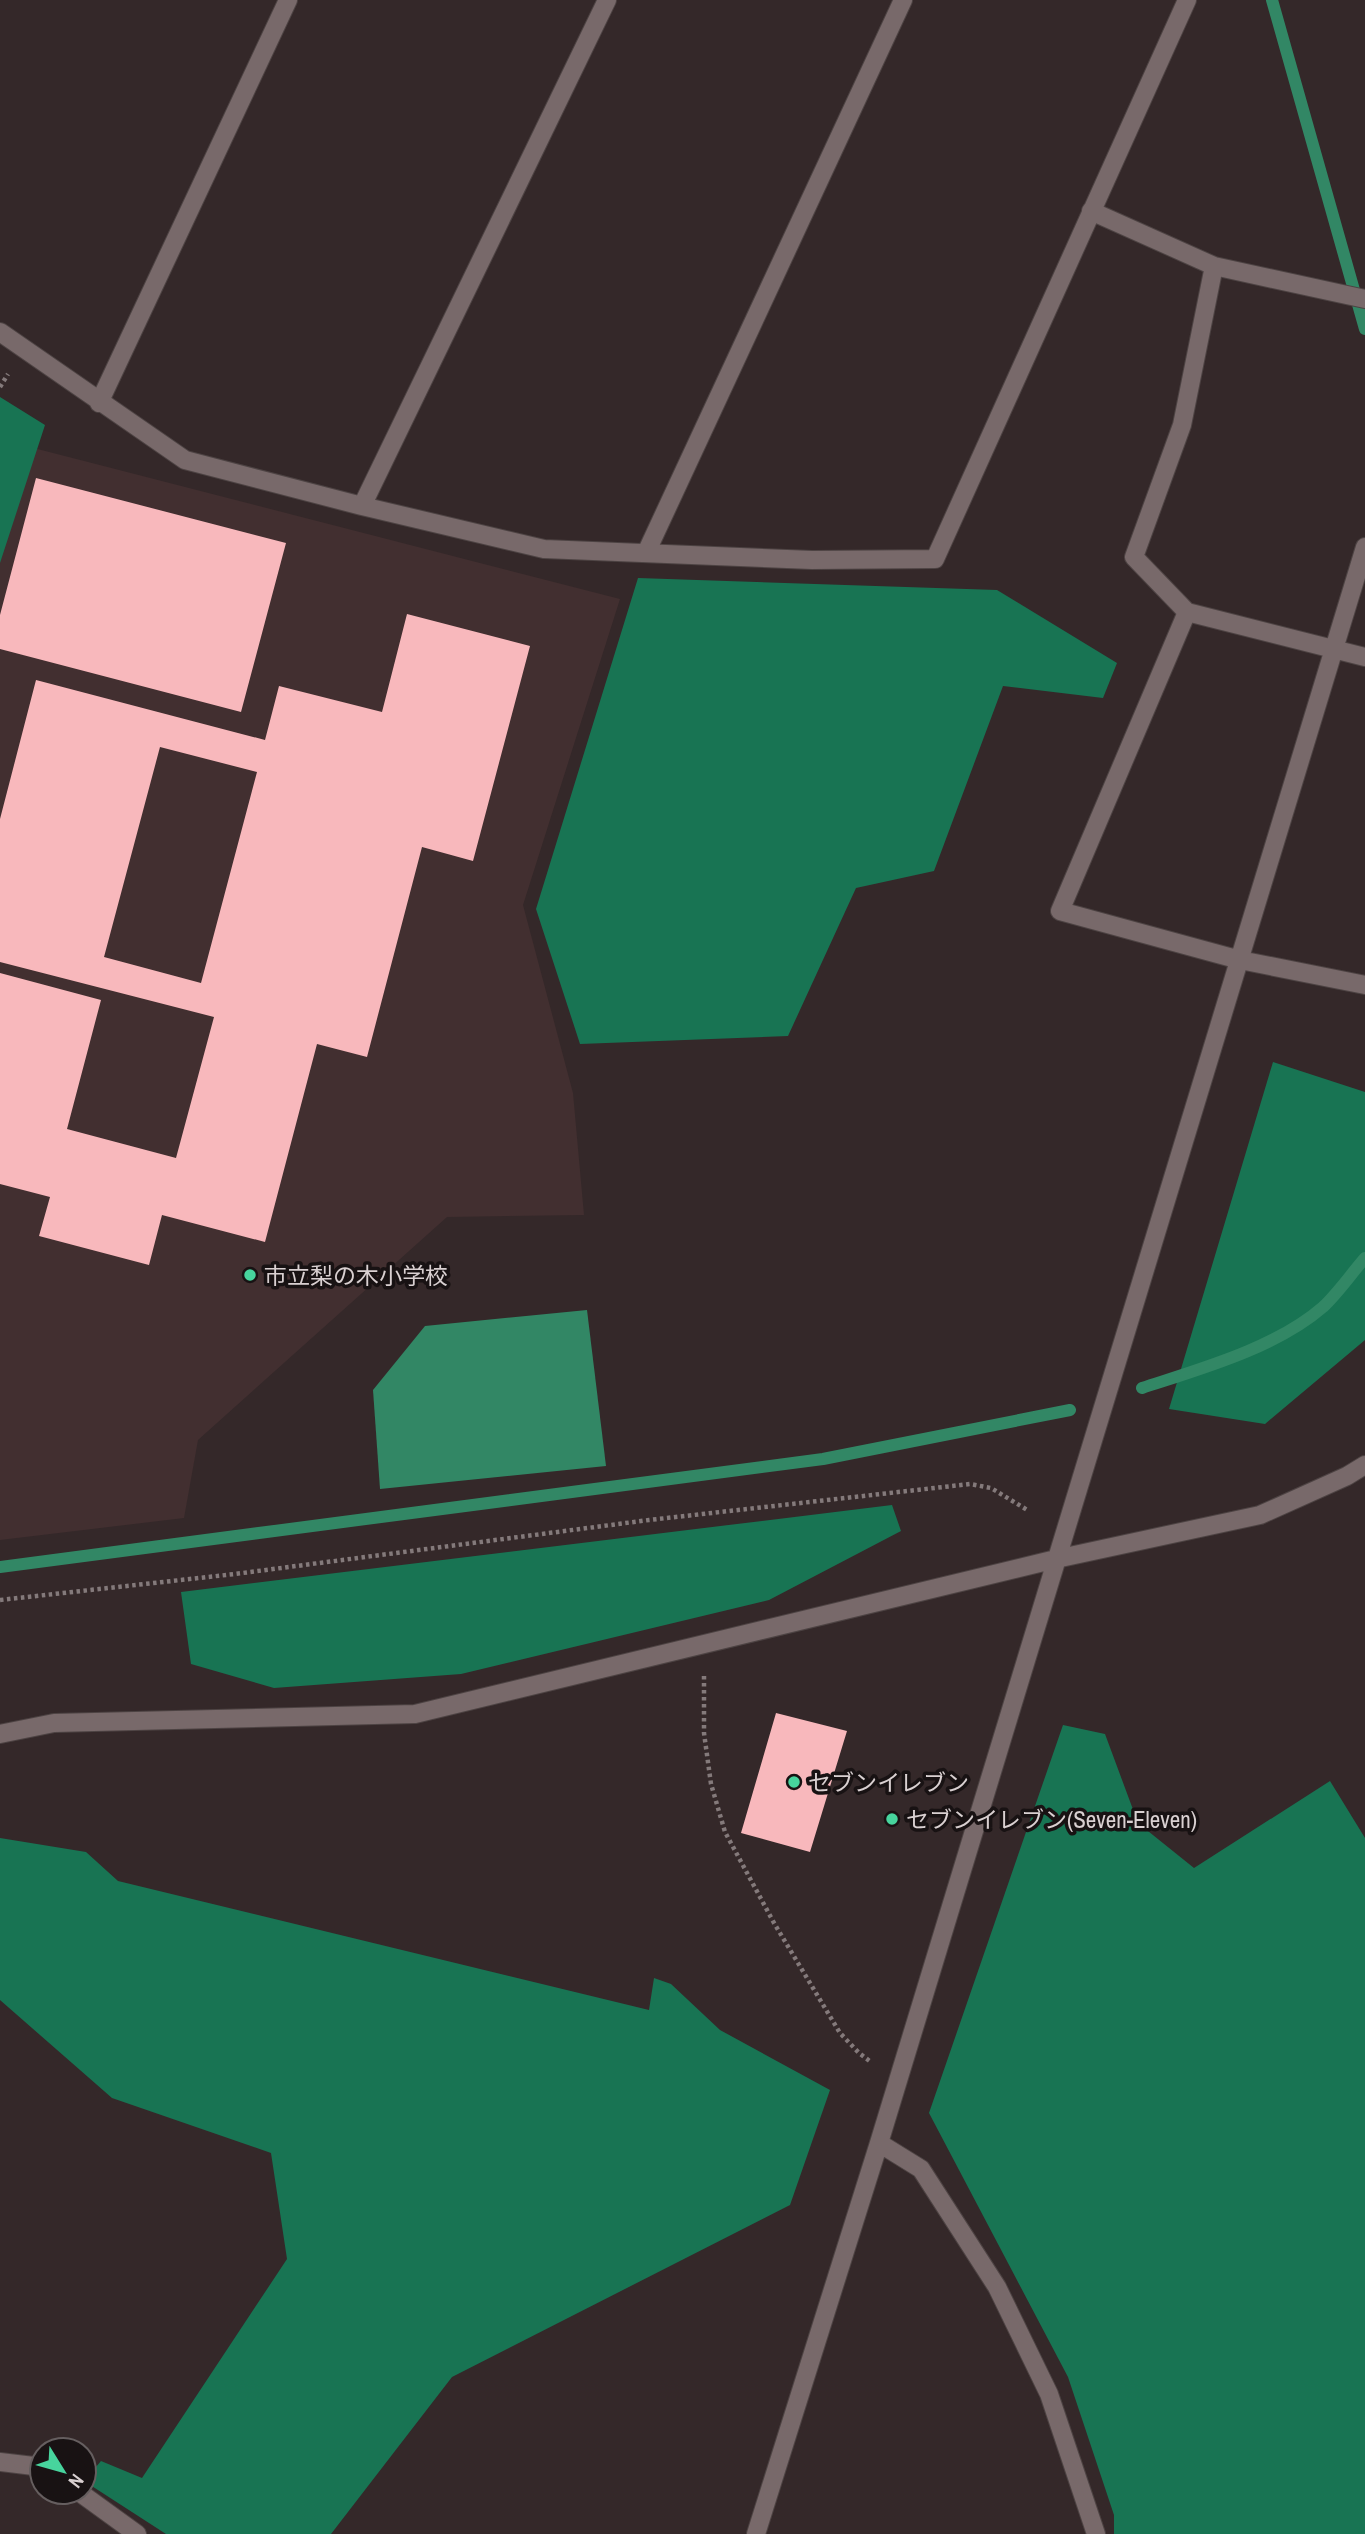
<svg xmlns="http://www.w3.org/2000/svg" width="1365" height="2534" viewBox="0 0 1365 2534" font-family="'Archivo Narrow','Noto Sans JP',sans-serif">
<rect width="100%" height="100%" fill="#342829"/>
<path fill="#422f30" d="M22,445L620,599L523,905L573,1093L584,1215L447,1217L198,1440L184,1518L0,1540V545Z"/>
<path fill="#187453" d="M0,397L45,425L0,563Z
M638,578L997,590L1117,663L1103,698L1003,686L934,871L856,888L788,1036L580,1044L536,909Z
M1273,1062L1365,1092V1340L1265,1424L1169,1409Z
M892,1505L901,1531L769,1600L461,1674L274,1688L191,1664L181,1592Z
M1063,1725L1105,1734L1138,1823L1194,1868L1330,1781L1365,1838V2534H1114V2515L1068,2377L929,2113Z
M0,1838L86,1852L118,1881L649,2010L654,1978L671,1984L720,2030L830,2090L790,2205L452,2377L331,2534H166L84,2481L101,2461L142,2478L287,2259L271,2153L112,2098L0,2000Z"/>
<path fill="#328765" d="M587,1310L606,1466L380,1489L373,1390L425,1326Z"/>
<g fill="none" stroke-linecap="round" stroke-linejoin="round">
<path stroke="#328765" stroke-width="12" d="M1272,0L1365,329
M1142,1388C1200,1369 1276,1348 1323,1307C1338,1293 1351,1274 1365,1258
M0,1567L823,1459L1070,1410"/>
</g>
<path fill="#f8b8bc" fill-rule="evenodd" d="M36,478L286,543L241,712L0,649V615Z
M407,614L530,646L473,861L422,847L367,1057L317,1044L265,1242L162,1215L149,1265L39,1236L50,1197L0,1184V973L101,1000L67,1129L176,1158L214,1017L0,962V819L36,680L265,740L279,686L382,712ZM160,747L257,772L201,983L104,957Z
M776,1713L847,1731L810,1852L741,1833Z"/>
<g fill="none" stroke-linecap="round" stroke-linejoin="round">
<defs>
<path id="minor" d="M1091,211L1214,266L1365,299
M1214,266L1182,425L1134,557L1187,612L1365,657
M0,332L185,460L362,506L544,549L812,560L935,559L1187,0
M99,403L288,0
M362,506L607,0
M646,553L903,0
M1187,612L1060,911L1240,960L1365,985
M0,1734L54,1723L415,1714L1056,1559L1260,1515L1347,1476L1365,1465
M879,2143L921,2169L997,2287L1049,2394L1096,2534
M0,2462L42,2467
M79,2492L137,2534
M756,2534L879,2143L1365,547"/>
</defs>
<use href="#minor" stroke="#4d4343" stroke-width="20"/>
<path stroke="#847a7b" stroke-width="4.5" stroke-dasharray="3.5 3.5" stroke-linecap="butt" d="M0,387L8,374
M0,1600L235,1574L649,1520L970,1484L991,1488L1029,1511
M704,1676V1733L711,1784L725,1832L774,1923L840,2033L859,2053L871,2062"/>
<use href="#minor" stroke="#78696a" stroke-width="18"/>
</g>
<g fill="#47d49d" stroke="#181213" stroke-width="2.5">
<circle cx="250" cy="1275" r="7"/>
<circle cx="794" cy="1782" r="7"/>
<circle cx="892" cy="1819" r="7"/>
</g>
<g text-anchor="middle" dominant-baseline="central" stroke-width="7" stroke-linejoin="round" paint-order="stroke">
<g font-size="23" fill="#d9d0d1" stroke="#181213" text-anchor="start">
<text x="264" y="1275">市立梨の木小学校</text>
<text x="808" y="1782">セブンイレブン</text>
<text x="906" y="1819">セブンイレブン(Seven-Eleven)</text>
</g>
</g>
<g transform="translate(63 2471) rotate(127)"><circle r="33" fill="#181213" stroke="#655e5f" stroke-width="2"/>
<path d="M0-5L12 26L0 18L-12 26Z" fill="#47d49d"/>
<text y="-10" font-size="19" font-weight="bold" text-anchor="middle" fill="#d9d0d1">N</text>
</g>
</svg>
